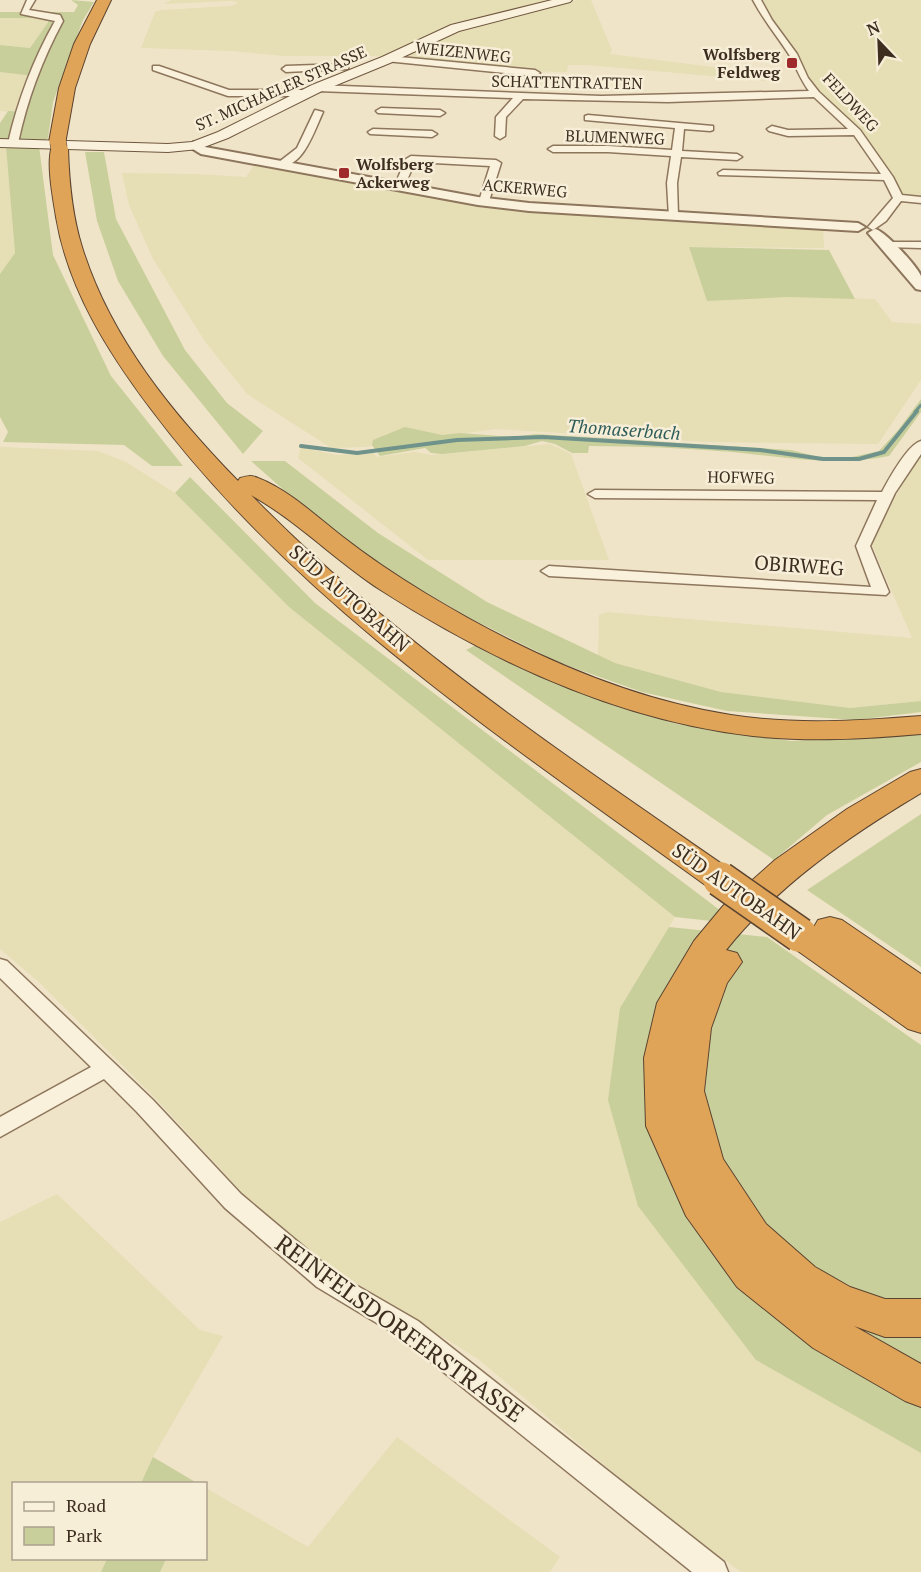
<svg xmlns="http://www.w3.org/2000/svg" width="921" height="1572" viewBox="0 0 921 1572" font-family="'PT Serif',serif">
<rect width="100%" height="100%" fill="#f0e4c8"/>
<path fill="#e6deb5" d="M171,0H552L443,28L383,56H285L231,51L141,48L155,12L161,10L231,6L239,3L232,1L164,4Z
M577,0H591L612,50L610,54L729,69L764,75L767,81L587,65H568L567,72L512,71L399,58L457,31Z
M760,0H921V198L904,196L893,179L813,85L789,43Z
M0,18H38L49,21L30,48L0,45Z
M0,72L35,76L23,113L0,111Z
M0,146L6,147L15,254L0,274Z
M256,162L474,202L823,226L824,248L689,247L707,300L788,297L875,299L892,322L921,324V380L878,444L707,442L496,429L367,447L331,448L247,394L206,343L153,259L129,205L122,173L195,174L246,177Z
M550,444L571,454L609,560H428L298,458L301,447L336,455L373,453L377,457L415,452L432,455Z
M0,447L98,451L126,462L175,493L289,607L675,917L620,1008L756,1360L921,1453V1572H741L659,1511L478,1359L329,1266L248,1199L156,1099L40,983L0,949Z
M921,456V701L850,708L721,692L615,663L598,655L599,615L607,612L912,638L871,543L911,468Z
M57,1194L200,1330L223,1336L153,1457L141,1483L14,1484V1558L107,1559L101,1572H0V1222Z
M397,1437L560,1557L550,1572H160L166,1559L206,1558V1488L308,1547Z"/>
<path fill="#c9cf9b" d="M71,0L94,2L83,20L53,102L48,138L39,146L53,255L111,376L183,466H152L124,445L3,442L8,432L0,417V274L15,253L6,147L0,146V123L8,111L23,112L34,76L0,72V45L30,48L49,21L38,18H0V12H74L78,5Z
M85,152H104L116,219L185,350L227,403L263,431L243,454L163,356L118,281L97,221Z
M689,247L829,250L855,299L788,297L707,301Z
M921,399V412L889,456C837,467 784,457 732,452C684,448 637,446 589,446L588,453H572L555,444L542,441L525,446L442,454L431,453L425,448L380,456L372,445L373,440L405,427L442,435L460,433L512,437L536,434L791,450L819,457H852L879,451L899,429Z
M251,461H285L378,533L487,602L615,663L721,692L850,708L921,701V712L855,720L727,711L642,692L560,663L468,617L378,565L311,514Z
M190,477L315,603L721,911L711,921L675,917L289,607L175,493Z
M478,644L578,692L677,724L791,741L921,733V762L827,815L774,860L466,650Z
M921,814V967L807,890Z
M669,927L767,937L921,1045V1453L756,1360L638,1206L608,1100L620,1008Z
M153,1457L197,1483H141Z
M107,1559V1558L166,1559L160,1572H101Z"/>
<g fill="none" stroke-linecap="round" stroke-linejoin="round">
<path stroke="#6f938a" stroke-width="3" d="M915,412L921,405"/>
<path stroke="#6f938a" stroke-width="4" d="M301,446L357,453L457,440L543,437L760,450L823,459H859L884,452L917,411"/>
<defs>
<path id="minor" d="M27,0H35L29,10L60,15L63,21C42,60 27,100 18,143L13,146L8,143C18,100 33,60 55,21L21,14Z
M753,0H761L772,20L797,54L808,78L819,92L860,130L893,177L902,195L921,197V203L901,201L886,221L873,230L868,227L893,198L884,180L719,175L718,173L723,170L881,174L854,135L788,136L769,131L767,129L772,126L788,130L848,129L814,97L668,102L523,99L506,117L505,136L500,139L495,136L496,117L513,98L317,91L312,88L317,85L601,96L809,91C800,79 796,66 788,53C776,35 763,19 753,0Z
M389,56L535,70L540,73L535,76L386,61L385,59Z
M345,64L348,65V69L286,72L282,69L286,66Z
M153,66H159L229,90H307L312,93L307,96H228L153,70Z
M381,108L440,110L445,113L440,116L378,113L376,111Z
M315,110L323,112C315,129 303,169 279,166V162L297,148Z
M588,115L713,126V130L710,131L684,129L682,151L737,154L742,157L737,160L681,157L677,183L678,215L677,217H669L667,183L671,156L608,152H553L548,149L553,146H608L672,150L675,128L585,120V116Z
M373,129L432,131L437,134L432,137L370,134L368,132Z
M411,156L496,160L501,163L489,201L484,204L479,201L490,166L415,162L403,189H395L394,187L406,159Z
M888,242H921V248L884,247L882,245Z
M921,441V454L895,493L870,546L889,592L886,595L549,576L541,571L549,566L871,587L856,546L877,500L595,498L588,494L595,490L882,492C889,479 907,445 921,441Z
M0,959L7,961L153,1100L241,1194L335,1273L418,1321L724,1562L728,1572H692L400,1337L317,1287L225,1208L137,1112L104,1079L0,1137V1117L91,1067L0,978Z"/>
<path id="tertiary" d="M194,142L205,147L478,197L529,203L858,223L865,227L858,231L529,211L478,205L201,154L188,146Z
M875,229C885,231 917,266 921,276C921,280 921,286 921,290L916,289L868,233Z"/>
<path id="secondary" d="M552,0H572L570,2L459,31L390,63L322,91L228,138L199,149L168,152L0,147V139L168,144L192,142L218,132L312,85L382,57L451,25Z"/>
<path id="motorway" d="M97,0H111L90,44L75,88L65,144L68,148C69,181 72,215 82,247C110,338 173,414 238,481L240,478C247,476 251,475 258,478C289,490 317,517 343,537C370,558 397,576 425,593C519,650 623,698 731,715C794,725 858,721 921,716V734C865,739 809,742 753,736C620,721 491,661 379,589C335,560 297,521 251,495C393,641 565,755 732,871L737,879L732,887L720,890L708,887C513,746 297,604 151,409C108,352 68,289 56,217C53,198 46,163 52,146L49,142L59,88L74,44Z
M921,769V793C849,836 779,884 726,950L737,953L742,962L727,983L711,1028L704,1091L723,1159L766,1224L815,1267L850,1287L885,1299H921V1337H885L854,1326L921,1364V1407L905,1401L813,1348L737,1287L686,1216L646,1126L644,1058L657,1003L694,941L723,906L775,860L847,809L910,772Z
M830,917L842,920L921,974V1033L908,1029L788,944L783,935L788,926L800,923L814,927L818,920Z"/>
</defs>
<use href="#minor" stroke="#8d765c" stroke-width="3"/>
<use href="#tertiary" stroke="#8d765c" stroke-width="4"/>
<use href="#secondary" stroke="#6f573f" stroke-width="2"/>
<use href="#motorway" stroke="#5b4430" stroke-width="2"/>
<use href="#minor" fill="#faf1dc" fill-rule="evenodd"/>
<use href="#tertiary" fill="#faf1dc" fill-rule="evenodd"/>
<use href="#secondary" fill="#faf1dc" fill-rule="evenodd"/>
<use href="#motorway" fill="#e0a458" fill-rule="evenodd"/>
<defs>
<path id="motorway-bridge-far1" d="M58,142L59,148"/>
<path id="motorway-bridge" d="M720,879L800,935"/>
</defs>
<use href="#motorway-bridge-far1" stroke="#5b4430" stroke-width="17" stroke-linecap="butt"/>
<use href="#motorway-bridge" stroke="#5b4430" stroke-width="37" stroke-linecap="butt"/>
<use href="#motorway-bridge-far1" stroke="#e0a458" stroke-width="16"/>
<use href="#motorway-bridge" stroke="#e0a458" stroke-width="34"/>
</g>
<g fill="#9e2a2b" stroke="#f7eed8" stroke-width="2">
<rect x="786" y="57" width="12" height="12" rx="3"/>
<rect x="338" y="167" width="12" height="12" rx="3"/>
</g>
<g text-anchor="middle" dominant-baseline="central" stroke-width="5" stroke-linejoin="round" paint-order="stroke">
<g font-size="16" fill="#3d2e20" stroke="#f7eed8">
<text transform="translate(463 52) rotate(6)">WEIZENWEG</text>
<text transform="translate(567 82) rotate(1)">SCHATTENTRATTEN</text>
<text transform="translate(281 88) rotate(-24)">ST. MICHAELER STRASSE</text>
<text transform="translate(851 102) rotate(47)">FELDWEG</text>
<text transform="translate(615 137) rotate(2)">BLUMENWEG</text>
<text transform="translate(525 188) rotate(5)">ACKERWEG</text>
<text transform="translate(741 477) rotate(1)">HOFWEG</text>
</g>
<g font-size="16" font-weight="bold" fill="#3d2e20" stroke="#f7eed8" text-anchor="end">
<text x="780" y="54">Wolfsberg<tspan x="780" dy="18">Feldweg</tspan></text>
<text x="356" y="164" text-anchor="start">Wolfsberg<tspan x="356" dy="18">Ackerweg</tspan></text>
</g>
<g font-size="18" font-style="italic" fill="#2f5d5a" stroke="#f7eed8">
<text transform="translate(624 429) rotate(4)">Thomaserbach</text>
</g>
<g font-size="20" fill="#3d2e20" stroke="#f7eed8">
<text transform="translate(799 565) rotate(4)">OBIRWEG</text>
<text transform="translate(350 598) rotate(41)">SÜD AUTOBAHN</text>
<text transform="translate(737 891) rotate(35)">SÜD AUTOBAHN</text>
</g>
<g font-size="24" fill="#3d2e20" stroke="#f7eed8">
<text transform="translate(400 1328) rotate(36)">REINFELSDORFERSTRASSE</text>
</g>
</g>
<rect x="12" y="1482" width="195" height="78" fill="#f7eed8" stroke="#ada18e" stroke-width="1.5"/>
<rect x="24" y="1502" width="30" height="9" fill="#faf1dc" stroke="#ada18e" stroke-width="1.5"/>
<text x="66" y="1512" font-size="18" fill="#3d2e20">Road</text>
<rect x="24" y="1527" width="30" height="18" fill="#c9cf9b" stroke="#ada18e" stroke-width="1.5"/>
<text x="66" y="1542" font-size="18" fill="#3d2e20">Park</text>
<g transform="translate(879 42) rotate(337)" stroke="#f7eed8" stroke-width="4.5" paint-order="stroke">
<path d="M0-4.5L10 22L0 15L-10 22Z" fill="#3d2e20"/>
<text y="-9" font-size="16" font-weight="bold" text-anchor="middle" fill="#3d2e20">N</text>
</g>
</svg>
